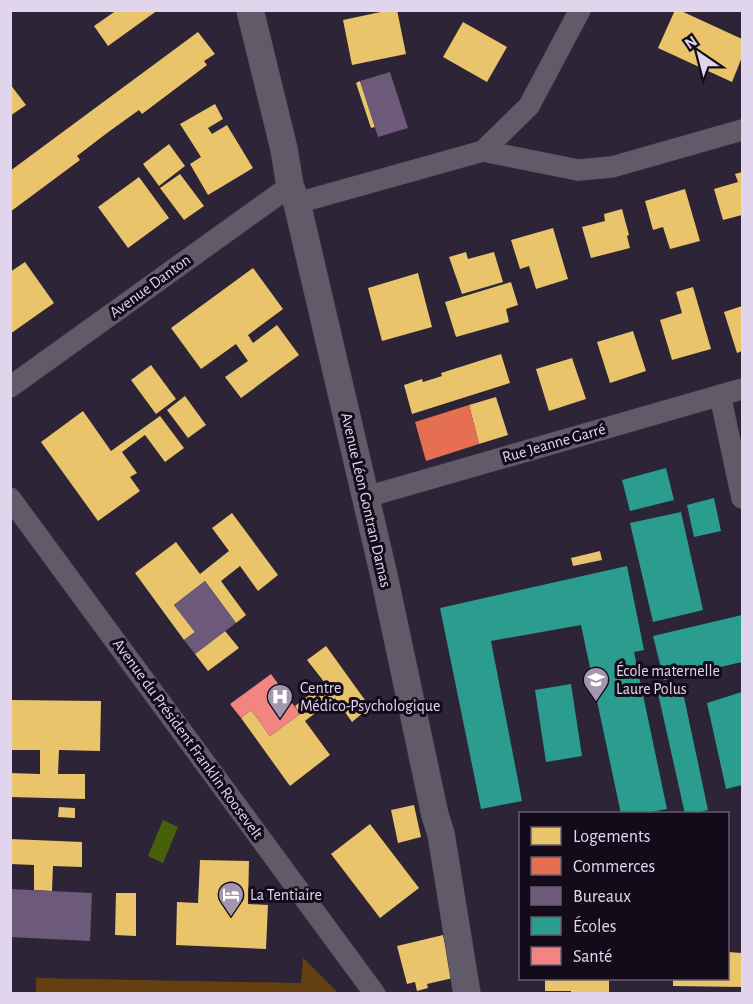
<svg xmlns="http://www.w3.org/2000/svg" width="753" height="1004" viewBox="0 0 753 1004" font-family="'Alegreya Sans',sans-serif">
<rect width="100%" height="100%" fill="#2e2437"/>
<path fill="#643f10" d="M303,958L338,993H36V978L301,983Z"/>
<path fill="#46610a" d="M163,820L178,827L163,863L148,856Z"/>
<path fill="#e9c46a" d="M117,10H158L108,46L94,26Z
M390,10H397L406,54L352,65L343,20Z
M675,10H679L742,39V57L732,82L658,48Z
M463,22L507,47L487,82L443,57Z
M198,32L215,54L204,61L207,65L142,114L139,110L107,133L77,156L80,160L10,212V171Z
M360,81L375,127L371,128L356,83Z
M10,84L26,105L10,116Z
M215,104L223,119L208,128L212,134L227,125L253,168L208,195L190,164L201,157L180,124Z
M169,144L185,166L159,186L143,164Z
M742,172V215L723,220L714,189L738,182L735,174Z
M180,174L204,206L184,220L160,188Z
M139,177L169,218L128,248L98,207Z
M685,189L700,241L670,249L663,227L653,230L645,201Z
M622,209L629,235L627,236L630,248L591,258L582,227L605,221L604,214Z
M553,228L568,279L536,289L529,266L520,269L511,240Z
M466,252L468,259L494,252L503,282L462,294L449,257Z
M25,262L54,303L10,334V272Z
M253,268L283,309L248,335L253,343L277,325L299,355L241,398L225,377L248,361L236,344L201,369L171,328Z
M418,273L432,327L382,341L368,288Z
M511,282L518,305L506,309L509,322L456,337L445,302Z
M693,287L711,349L672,360L660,320L682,313L676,292Z
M742,306V351L737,353L724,312Z
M633,331L646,371L610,383L597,342Z
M501,354L510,383L412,414L404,385L422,379L423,382L442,376L441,373Z
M572,358L586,399L549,411L536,369Z
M151,365L176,399L156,414L131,380Z
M185,396L206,425L188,438L167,410Z
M496,397L508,435L479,444L469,405Z
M83,411L111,451L160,416L184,448L165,462L145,435L122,452L137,473L130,477L140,491L98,521L41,442Z
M232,513L278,575L258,591L240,566L221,581L246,615L236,623L205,581L174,605L195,632L184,640L135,573L176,542L200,574L229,551L212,528Z
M600,551L602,560L573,566L571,558Z
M225,631L239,648L208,671L195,654Z
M326,646L370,707L352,722L335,698L305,721L330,755L290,786L241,718L251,710L270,736L300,714L295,706L325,683L307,660Z
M10,700L101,701L100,751L59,750L58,774H85V799L10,797V773L40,774V750H10Z
M414,805L421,837L398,843L391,810Z
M59,807L75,808V818L58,817Z
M370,824L419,888L380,918L331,854Z
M10,839L82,842V867L53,866L52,891L34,890V865L10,864Z
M200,860L249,861L248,904L268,905L266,949L176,945L177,902L198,903Z
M116,893H136V936L115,935Z
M443,935L453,978L427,984L428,988L417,991L415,982L407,984L397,946Z
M728,952L742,953V987L673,986V978H728Z
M545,978H609V992L571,993V991H545Z"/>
<path fill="#e76f51" d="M469,405L479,444L426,461L415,422Z"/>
<path fill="#6d597a" d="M390,72L408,128L378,137L360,81Z
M205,581L236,623L195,654L184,640L195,632L174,605Z
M10,889L92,893L90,941L10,937Z"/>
<path fill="#2a9d8f" d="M666,468L674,500L630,511L622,480Z
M714,498L721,531L694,537L687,505Z
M681,512L703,610L653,622L630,523Z
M627,566L644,650L634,652L667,809L639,814H621L581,625L491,641L522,801L481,809L440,608Z
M742,615V662L664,680L653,636Z
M681,683L708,810L691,814H685L657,689Z
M571,684L582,756L546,762L535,690Z
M742,692V785L726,789L707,703Z"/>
<path fill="#f28482" d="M271,674L300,714L270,736L251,710L241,718L230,704Z"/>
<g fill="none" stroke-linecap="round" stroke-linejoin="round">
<defs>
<path id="minor" d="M483,151L529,106L580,10
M297,203L483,151L578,170L612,167L742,130
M10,387L290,186
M720,395L742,498
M366,497L742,389
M10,498L375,994"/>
<path id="tertiary" d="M250,10L284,149L290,186L297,203L384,576L435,815L441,834L467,994"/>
</defs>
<use href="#minor" stroke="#4a4252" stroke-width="22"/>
<use href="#tertiary" stroke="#4a4252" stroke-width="28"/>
<use href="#minor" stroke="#615a68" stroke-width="21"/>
<use href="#tertiary" stroke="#615a68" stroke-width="27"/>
</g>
<defs>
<symbol id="school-pin" viewBox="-11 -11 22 30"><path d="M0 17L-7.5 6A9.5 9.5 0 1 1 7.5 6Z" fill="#a297ad" stroke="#130b1a"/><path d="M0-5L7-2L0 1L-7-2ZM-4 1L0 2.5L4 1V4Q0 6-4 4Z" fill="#fff"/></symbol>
<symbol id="hospital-pin" viewBox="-11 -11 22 30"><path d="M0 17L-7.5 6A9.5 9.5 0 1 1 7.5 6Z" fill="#a297ad" stroke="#130b1a"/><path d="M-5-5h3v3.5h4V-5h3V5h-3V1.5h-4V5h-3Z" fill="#fff"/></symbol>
<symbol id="hotel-pin" viewBox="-11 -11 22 30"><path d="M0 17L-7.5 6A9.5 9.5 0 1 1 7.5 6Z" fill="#a297ad" stroke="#130b1a"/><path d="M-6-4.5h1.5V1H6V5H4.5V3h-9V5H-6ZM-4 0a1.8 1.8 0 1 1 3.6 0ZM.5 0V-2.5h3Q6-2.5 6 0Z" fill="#fff"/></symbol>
</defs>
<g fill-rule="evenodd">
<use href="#school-pin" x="581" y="665" width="30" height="40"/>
<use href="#hospital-pin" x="265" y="682" width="30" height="40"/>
<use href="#hotel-pin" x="216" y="880" width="30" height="40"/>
</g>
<g text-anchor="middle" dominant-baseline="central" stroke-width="6" stroke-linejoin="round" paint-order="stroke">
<g font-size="16" fill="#e0d5ec" stroke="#130b1a">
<text transform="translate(150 286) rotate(-36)">Avenue Danton</text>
<text transform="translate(554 443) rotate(-16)">Rue Jeanne Garré</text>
<text transform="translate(366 500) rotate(77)">Avenue Léon Gontran Damas</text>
<text transform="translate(188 739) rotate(54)">Avenue du Président Franklin Roosevelt</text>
</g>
<g font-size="16" fill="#e0d5ec" stroke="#130b1a" text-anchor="start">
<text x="616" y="671">École maternelle<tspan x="616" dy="18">Laure Polus</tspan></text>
<text x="300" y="688">Centre<tspan x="300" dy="18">Médico-Psychologique</tspan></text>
<text x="250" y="895">La Tentiaire</text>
</g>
</g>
<rect width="753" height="1004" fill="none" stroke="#e0d5ec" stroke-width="24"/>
<rect x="519" y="812" width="210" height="168" fill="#130b1a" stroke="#655c6e" stroke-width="1.5"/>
<rect x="531" y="827" width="30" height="18" fill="#e9c46a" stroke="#655c6e" stroke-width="1.5"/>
<text x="573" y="842" font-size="18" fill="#e0d5ec">Logements</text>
<rect x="531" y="857" width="30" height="18" fill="#e76f51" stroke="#655c6e" stroke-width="1.5"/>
<text x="573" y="872" font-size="18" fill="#e0d5ec">Commerces</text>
<rect x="531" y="887" width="30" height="18" fill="#6d597a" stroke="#655c6e" stroke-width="1.5"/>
<text x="573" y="902" font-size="18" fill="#e0d5ec">Bureaux</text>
<rect x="531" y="917" width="30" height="18" fill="#2a9d8f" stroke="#655c6e" stroke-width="1.5"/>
<text x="573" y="932" font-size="18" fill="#e0d5ec">Écoles</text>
<rect x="531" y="947" width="30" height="18" fill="#f28482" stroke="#655c6e" stroke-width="1.5"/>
<text x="573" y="962" font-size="18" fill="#e0d5ec">Santé</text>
<g transform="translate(699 54) rotate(325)" stroke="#130b1a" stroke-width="4.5" paint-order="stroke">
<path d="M0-4.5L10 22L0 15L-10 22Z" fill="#e0d5ec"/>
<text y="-9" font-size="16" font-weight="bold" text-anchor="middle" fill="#e0d5ec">N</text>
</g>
</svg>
